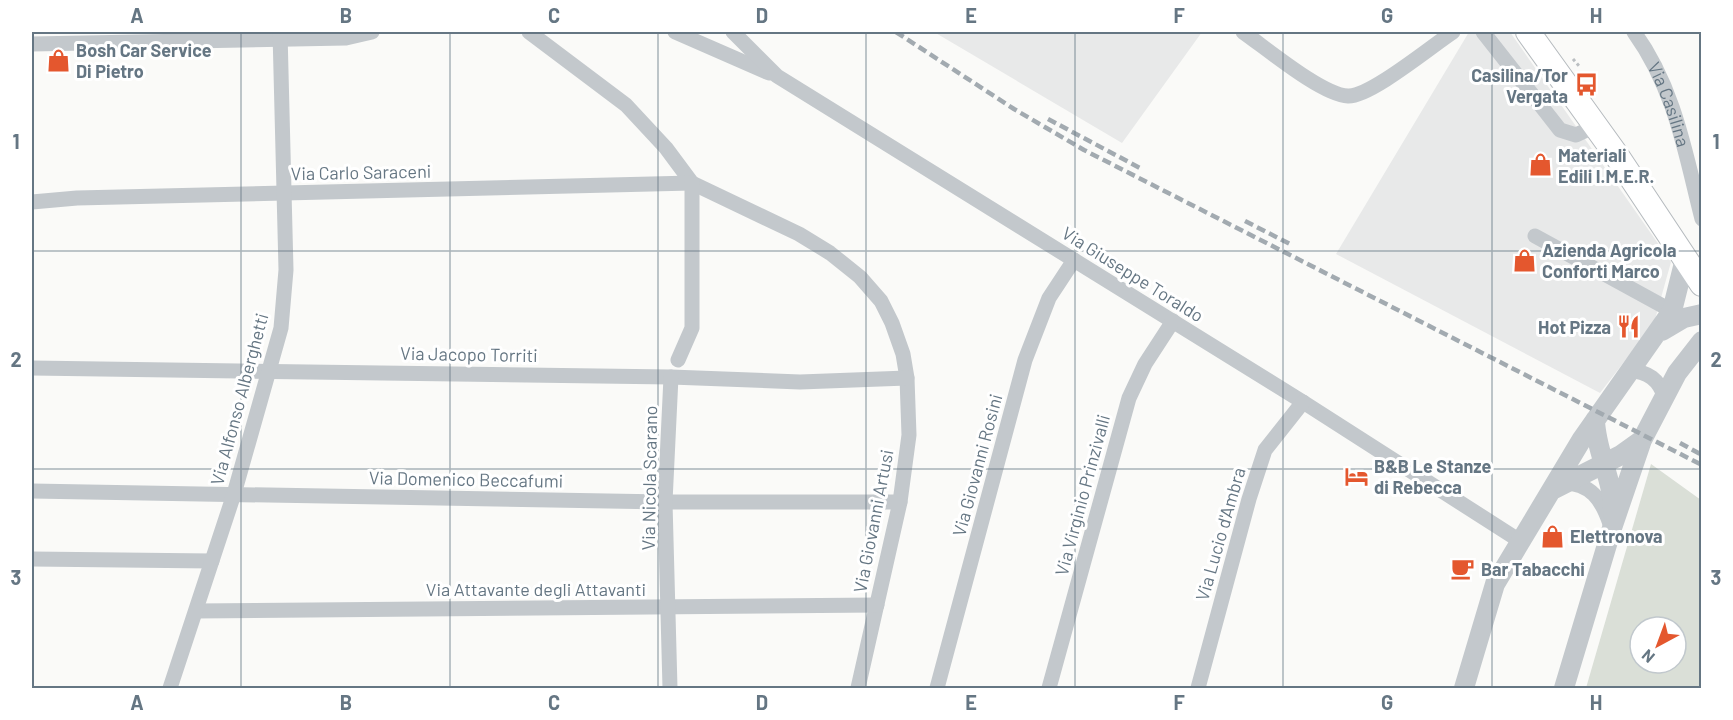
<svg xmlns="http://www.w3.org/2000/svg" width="1733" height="720" viewBox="0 0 1733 720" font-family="Barlow,sans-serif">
<rect width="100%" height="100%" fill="#fafaf8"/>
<path fill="#e8e9e9" d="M934,32H1202L1122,143Z
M1469,32H1510L1671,262L1654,323L1600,393L1336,254Z"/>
<path fill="#dadfd7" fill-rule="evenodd" d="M1651,464L1701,500V688H1586ZM1640,627H1676V663H1640Z"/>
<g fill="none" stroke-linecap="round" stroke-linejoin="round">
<defs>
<path id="primary" d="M1528,32L1615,153L1702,284"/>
</defs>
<use href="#primary" stroke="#b5babe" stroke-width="26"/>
<path stroke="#bbbfc2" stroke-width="3" stroke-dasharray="3 3" stroke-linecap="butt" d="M1573,59L1579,66"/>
<g stroke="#c3c8cc" stroke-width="15">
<path d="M529,32L626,105L666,148L692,183L799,234L830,253L860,277L881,301L892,323L903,354L907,378L909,435L900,502L858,688"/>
<path d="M675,32L769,73"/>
<path d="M733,32L777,76L1303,402L1520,541"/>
<path d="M1243,32C1266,48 1322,95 1348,96C1370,97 1433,45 1453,32"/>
<path d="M1483,32L1560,130L1576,135L1595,126"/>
<path id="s1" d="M1634,32C1675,89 1685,152 1702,219"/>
<path d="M32,44L346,38L372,32"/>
<path d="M32,202L77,198L692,183"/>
<path d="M1535,236L1672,311"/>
<path d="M678,360L692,328V183"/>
<path d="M32,368L671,377L800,382L907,378"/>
<path d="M1629,370C1648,372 1659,379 1665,398"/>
<path d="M1563,483C1591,483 1602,500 1610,524"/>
<path d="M32,491L665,502H900"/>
<path d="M32,559L212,561"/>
<path d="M196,611L877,605"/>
<path d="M170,688L234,494L281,328L286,270L280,32"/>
<path d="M670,688L665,502L671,377"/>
<path d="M937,688L1025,360L1049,298L1074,260"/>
<path d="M1049,688L1129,398L1145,364L1173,321"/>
<path d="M1198,688L1249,499L1265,450L1303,402"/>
</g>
<path stroke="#c3c8cc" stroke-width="20" d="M1662,331L1684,318L1702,314
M1595,420C1596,453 1614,480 1613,514
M1552,490L1621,455L1642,440L1677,373L1702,341
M1464,688L1495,584L1582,439L1672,311L1685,259
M1564,688L1612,528L1642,440"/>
<use href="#primary" stroke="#fff" stroke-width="24"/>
<path stroke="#a2aab0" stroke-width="4.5" stroke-dasharray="9 4.5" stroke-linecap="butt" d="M896,32L1014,109L1084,150L1702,465
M1048,119L1140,168
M1245,221L1290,244
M1680,443L1702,455"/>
</g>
<path fill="none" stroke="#657683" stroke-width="1.5" stroke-opacity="0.55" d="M241,32V688M450,32V688M658,32V688M866,32V688M1075,32V688M1283,32V688M1492,32V688M32,251H1702M32,469H1702"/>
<defs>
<symbol id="shop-bare" viewBox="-9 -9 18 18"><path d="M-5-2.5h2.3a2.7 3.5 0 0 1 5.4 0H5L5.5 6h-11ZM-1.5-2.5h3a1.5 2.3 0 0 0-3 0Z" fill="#e4572e" stroke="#fff" stroke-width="2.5" paint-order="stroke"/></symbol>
<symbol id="bus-bare" viewBox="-9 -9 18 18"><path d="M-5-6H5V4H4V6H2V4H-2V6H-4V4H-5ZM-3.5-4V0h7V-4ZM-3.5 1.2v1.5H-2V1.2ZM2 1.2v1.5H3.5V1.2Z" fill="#e4572e" stroke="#fff" stroke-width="2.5" paint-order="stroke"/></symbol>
<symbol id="restaurant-bare" viewBox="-9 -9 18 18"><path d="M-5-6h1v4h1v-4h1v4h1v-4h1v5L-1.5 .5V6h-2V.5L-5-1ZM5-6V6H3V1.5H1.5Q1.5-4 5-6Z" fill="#e4572e" stroke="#fff" stroke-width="2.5" paint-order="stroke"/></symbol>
<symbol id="hotel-bare" viewBox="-9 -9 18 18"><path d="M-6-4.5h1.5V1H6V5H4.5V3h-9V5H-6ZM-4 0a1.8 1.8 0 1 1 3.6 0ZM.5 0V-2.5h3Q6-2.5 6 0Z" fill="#e4572e" stroke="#fff" stroke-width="2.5" paint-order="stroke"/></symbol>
<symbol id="cafe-bare" viewBox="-9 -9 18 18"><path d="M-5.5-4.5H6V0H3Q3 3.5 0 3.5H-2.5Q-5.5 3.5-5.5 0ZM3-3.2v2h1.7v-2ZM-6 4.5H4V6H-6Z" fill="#e4572e" stroke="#fff" stroke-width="2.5" paint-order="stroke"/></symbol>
</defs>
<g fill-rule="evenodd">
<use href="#shop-bare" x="42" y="44" width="33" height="33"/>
<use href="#bus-bare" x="1570" y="68" width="33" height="33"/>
<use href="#shop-bare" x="1524" y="148" width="33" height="33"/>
<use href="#shop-bare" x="1508" y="244" width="33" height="33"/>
<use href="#restaurant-bare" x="1612" y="310" width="33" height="33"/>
<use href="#hotel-bare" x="1340" y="460" width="33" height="33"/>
<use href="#shop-bare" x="1536" y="520" width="33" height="33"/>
<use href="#cafe-bare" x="1446" y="552" width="33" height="33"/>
</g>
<g text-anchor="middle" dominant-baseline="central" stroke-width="6" stroke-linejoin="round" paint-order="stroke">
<g font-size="18" font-weight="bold" fill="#657683" stroke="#fff" text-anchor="start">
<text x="76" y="50">Bosh Car Service<tspan x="76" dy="21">Di Pietro</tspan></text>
<text x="1568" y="75" text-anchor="end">Casilina/Tor<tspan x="1568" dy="21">Vergata</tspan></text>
<text x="1558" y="155">Materiali<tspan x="1558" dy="21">Edili I.M.E.R.</tspan></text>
<text x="1542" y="250">Azienda Agricola<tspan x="1542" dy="21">Conforti Marco</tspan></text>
<text x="1611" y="327" text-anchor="end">Hot Pizza</text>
<text x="1374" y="466">B&amp;B Le Stanze<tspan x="1374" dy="21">di Rebecca</tspan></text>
<text x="1570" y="536">Elettronova</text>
<text x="1481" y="569">Bar Tabacchi</text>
</g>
<g font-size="18" fill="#657683" stroke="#fff">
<text stroke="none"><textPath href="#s1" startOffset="81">Via Casilina</textPath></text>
<text transform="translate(361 172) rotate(-1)">Via Carlo Saraceni</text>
<text transform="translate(1133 274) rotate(32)">Via Giuseppe Toraldo</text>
<text transform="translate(469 354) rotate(1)">Via Jacopo Torriti</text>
<text transform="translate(239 399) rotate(-75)">Via Alfonso Alberghetti</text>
<text transform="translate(977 465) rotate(-75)">Via Giovanni Rosini</text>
<text transform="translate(649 478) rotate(-89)">Via Nicola Scarano</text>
<text transform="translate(466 479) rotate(1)">Via Domenico Beccafumi</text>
<text transform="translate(1082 495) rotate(-75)">Via Virginio Prinzivalli</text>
<text transform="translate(873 521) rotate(-79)">Via Giovanni Artusi</text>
<text transform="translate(1220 534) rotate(-74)">Via Lucio d'Ambra</text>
<text x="536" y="589">Via Attavante degli Attavanti</text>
</g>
</g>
<rect width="1733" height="720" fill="none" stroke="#ffffff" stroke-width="66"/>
<g transform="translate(1658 645) rotate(221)"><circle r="28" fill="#ffffff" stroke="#c1c8cd" stroke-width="1.5"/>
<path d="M0-4.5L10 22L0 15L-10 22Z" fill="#e4572e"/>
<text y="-9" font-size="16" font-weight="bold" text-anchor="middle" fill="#657683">N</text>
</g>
<rect x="33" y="33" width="1667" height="654" fill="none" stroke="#657683" stroke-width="2"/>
<g font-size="20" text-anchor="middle" font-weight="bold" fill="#657683">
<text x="137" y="23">A</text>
<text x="346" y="23">B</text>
<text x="554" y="23">C</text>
<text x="762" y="23">D</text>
<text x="971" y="23">E</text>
<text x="1179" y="23">F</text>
<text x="1387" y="23">G</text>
<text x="1596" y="23">H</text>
<text x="16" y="149">1</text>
<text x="1716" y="149">1</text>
<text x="16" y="367">2</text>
<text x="1716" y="367">2</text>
<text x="16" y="585">3</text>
<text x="1716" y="585">3</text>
<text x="137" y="710">A</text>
<text x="346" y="710">B</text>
<text x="554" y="710">C</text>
<text x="762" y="710">D</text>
<text x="971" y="710">E</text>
<text x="1179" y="710">F</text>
<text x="1387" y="710">G</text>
<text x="1596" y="710">H</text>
</g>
</svg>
